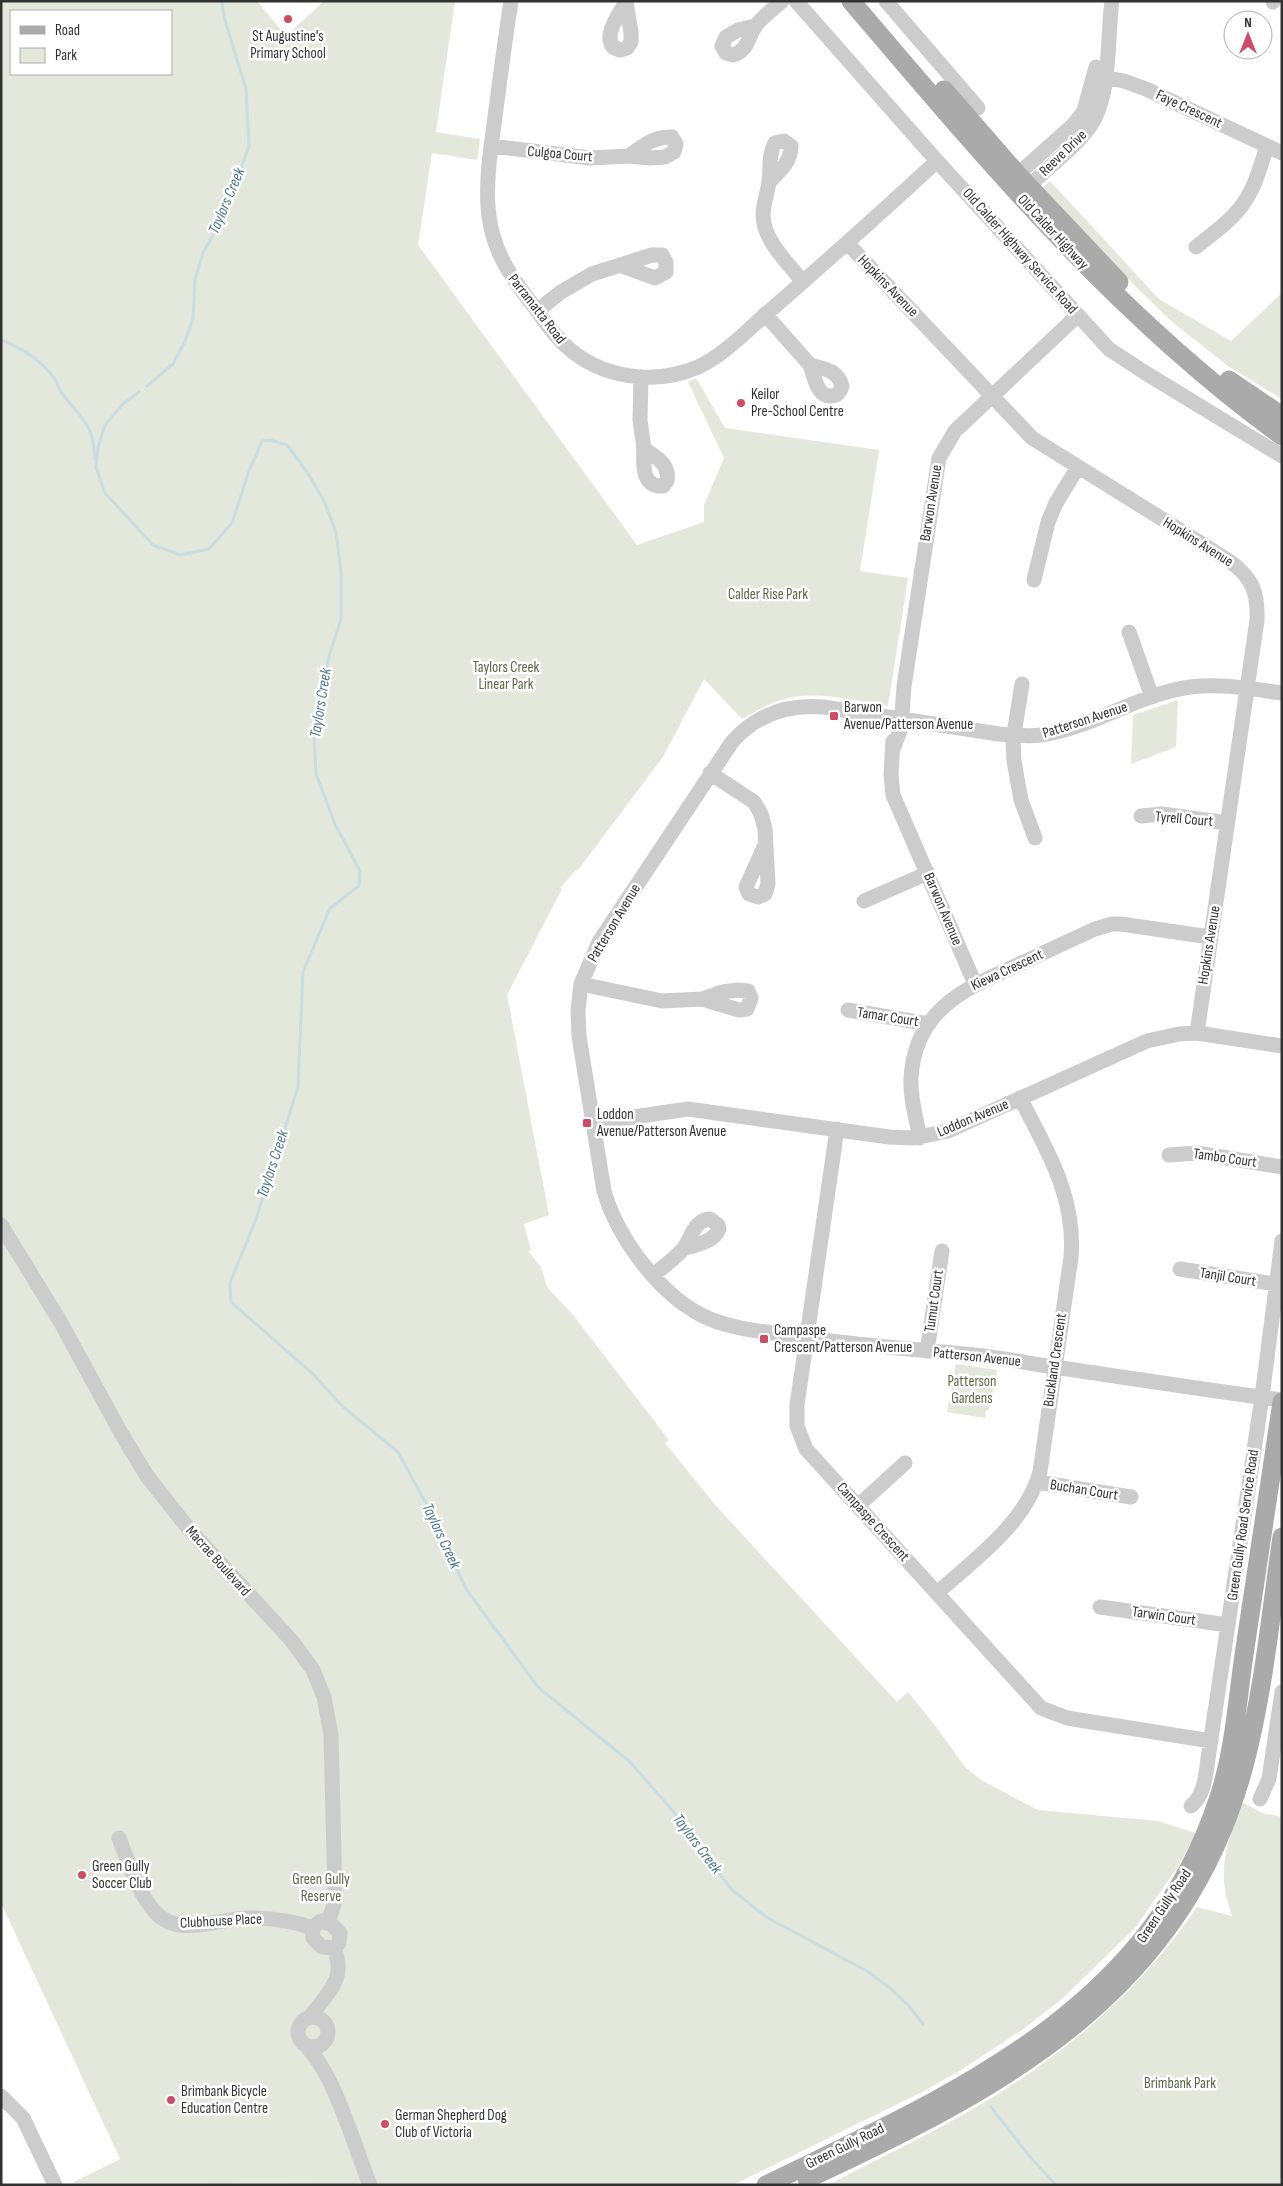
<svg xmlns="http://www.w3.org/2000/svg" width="1283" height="2186" viewBox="0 0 1283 2186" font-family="'Sofia Sans Condensed',sans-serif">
<rect width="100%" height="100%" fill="#fff"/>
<path fill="#e3e7dc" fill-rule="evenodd" d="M1,1H257L286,36L324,1H455L436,132L480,139L477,160L432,153L418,245L637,545L704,522V505L724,458L688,382L696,378L725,428L879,450L860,571L908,578L888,706C856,701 819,691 788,698C771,702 756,711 742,719L704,679L663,757L578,870H576L560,888L562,889L507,995L549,1215L524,1224L531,1250L528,1251L541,1267L547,1287L573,1315L669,1440L665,1443L717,1507L897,1702L908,1692L937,1728L965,1767L981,1780L1038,1810L1158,1821L1196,1833L1179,1865L1135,1928L1062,1999L1022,2030L961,2070L922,2092L733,2185L72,2183L120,2159L1,1903ZM11,11H171V74H11Z
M1050,181L1159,299L1231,341L1282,293V399L1228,366L1171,321L1048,201L1043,192V187Z
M1178,700L1176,747L1131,764L1133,715Z
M956,1364L997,1370L989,1410H986L985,1418L947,1412Z
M1242,1802L1262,1813L1282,1817V2185H828C879,2158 933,2133 983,2103C1067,2053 1142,1988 1197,1907L1232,1916C1229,1905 1225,1894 1224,1882C1222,1853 1233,1828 1242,1802Z"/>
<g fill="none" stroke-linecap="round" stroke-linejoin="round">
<path stroke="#c9dde3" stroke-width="3" d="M1,340C22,348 41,360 54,378C57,382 58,387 61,392C81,419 93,421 95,459
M147,386L173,364L184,343L193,319L195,279L203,253L224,216L249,146L246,89L224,17L222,1
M139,392L122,405L105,425L98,447L96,467L105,493L153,545L181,555L209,549L232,523L249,471L262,441L270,440L287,445L309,475L325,503L336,532L341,572V619L329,656L314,734L316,774L335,824L360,871L359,886L330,908L303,972L298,1087L256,1219L230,1283L231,1302L314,1375L343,1407L398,1452L428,1507L466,1589L538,1687L630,1762L673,1811L731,1889L766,1917L867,1971L890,1988L908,2005L923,2024
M991,2107L1030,2157L1056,2185"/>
<path stroke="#ccc" stroke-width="15" d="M511,1C505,40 500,78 495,117C491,147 486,177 488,207C491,248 508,273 532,304C543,318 552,334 566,346C601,378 654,386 698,367C726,354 749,328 773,308C828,260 883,211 937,161
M796,1L937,161L1109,349L1144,372L1282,456
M886,1L978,108
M1273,1V2
M626,2L631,32V42L627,48L620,50L613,47C603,34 620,14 626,1
M755,26L738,30L726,37L722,46L726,53L733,55C748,51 748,37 755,27C761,17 774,9 782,1
M1094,75L1124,81L1146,89L1282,153
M491,146L590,158L629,156L649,158L665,157L674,152L676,144L672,137C655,136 642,146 629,156
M1019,176L1026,167L1074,124L1084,111L1096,67
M769,182C780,171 791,162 791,146L784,141L775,143C768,156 771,167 769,181C768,193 763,203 763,216C764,241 788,263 803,282
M1029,186C1047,168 1083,141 1094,120C1111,88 1107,37 1112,1
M848,244L1032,438L1228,560C1252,577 1258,591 1257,620L1197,1033
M1196,247C1213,233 1233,220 1245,201C1256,185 1261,164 1267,146
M537,311L561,292L592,274L652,255H662L666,262V272L655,278L622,266
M765,314L810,365
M810,365C825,369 838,370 842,386C840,392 838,396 831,396C817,397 814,376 810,365Z
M641,377L640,420L644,449
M644,449C656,457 670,464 667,481L663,486C642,488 643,464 644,449Z
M1034,580L1048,522L1056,503L1078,467
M1129,632L1152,697
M1022,684L1013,740L1014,761L1021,800L1035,838
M1282,693C1252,689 1221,683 1190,687C1138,694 1093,728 1041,735C1028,737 1013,735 999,734L823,707C787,704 756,715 732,742L599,942L581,984L578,1010L579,1036L604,1191C618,1239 662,1299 710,1319C734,1329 761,1331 787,1335C849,1345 912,1349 975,1355C1001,1358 1027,1363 1054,1367C1130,1378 1206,1390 1282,1400
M893,741L891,775L893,795L975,984
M893,749L901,728L904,686L939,458L955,431L1078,315
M710,773L754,802L761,814L765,829L768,884L765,894L758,897L749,894L746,887L764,847
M1141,816L1162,814L1227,823
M864,901L928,873
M581,984L662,1001L702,999L722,992L739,990L748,991L751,998L747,1009L739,1010L702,999
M848,1010L929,1024
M593,1123L688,1109L889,1137L914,1138L948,1131L1147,1041L1179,1034L1197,1033L1282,1046
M837,1129L797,1405V1426L806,1449L1041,1708L1067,1718L1211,1741
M920,1138C916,1118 910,1098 911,1078C915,1011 962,990 1015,966C1042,954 1068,941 1095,929L1112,924H1121L1210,937
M1169,1155L1197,1153L1282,1167
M1,1225L61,1323L121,1433L147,1476L188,1528L292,1641L313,1670L324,1697L331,1735L335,1893L334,1904L328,1923
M1180,1269L1275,1284
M653,1275C663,1267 676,1258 684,1248C691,1238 695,1219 710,1219L718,1225L719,1229C714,1242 696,1245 684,1248
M927,1351L942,1251
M1037,1482L1131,1497
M859,1505L905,1463
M937,1593C975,1559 1026,1523 1040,1472L1071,1257C1076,1197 1047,1150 1020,1098
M1100,1607L1228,1625
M1260,1799L1269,1779L1282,1692
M1191,1806C1206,1794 1206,1770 1209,1752L1262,1397L1282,1241
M119,1838C129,1863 138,1894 156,1913C180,1938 219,1918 248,1918C270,1918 291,1920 312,1928
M321,1921L331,1924L340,1933L339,1943L334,1948L322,1947L313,1938L312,1928Z
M298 2032a15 15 0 1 1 30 0a15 15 0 1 1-30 0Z
M310,2017C327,1993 347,1980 334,1948
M307,2047C335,2076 354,2145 370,2185
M1,2096L23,2118L55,2185"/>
<path stroke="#aaa" stroke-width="19" d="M851,1C984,157 1115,315 1282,436
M944,90L1019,176L1119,282
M1229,380L1282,416
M807,2179C1007,2086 1185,1992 1245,1762C1264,1689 1271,1611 1282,1537
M766,2185C951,2095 1148,2013 1218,1800C1234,1754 1237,1703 1244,1655C1257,1571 1269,1486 1282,1402"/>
</g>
<g fill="#d04c65" stroke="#fff" stroke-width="2">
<circle cx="288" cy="19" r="5"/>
<circle cx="741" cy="403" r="5"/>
<rect x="829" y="711" width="10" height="10" rx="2.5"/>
<rect x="582" y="1118" width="10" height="10" rx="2.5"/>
<rect x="759" y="1334" width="10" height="10" rx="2.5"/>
<circle cx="82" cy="1875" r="5"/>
<circle cx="171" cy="2100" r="5"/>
<circle cx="385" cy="2124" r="5"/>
</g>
<g text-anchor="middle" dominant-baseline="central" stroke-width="5" stroke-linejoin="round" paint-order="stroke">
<g font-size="15" fill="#323232" stroke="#fff" text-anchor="start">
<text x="288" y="36" text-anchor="middle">St Augustine's<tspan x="288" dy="17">Primary School</tspan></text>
<text x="751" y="394">Keilor<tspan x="751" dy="17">Pre-School Centre</tspan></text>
<text x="844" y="707">Barwon<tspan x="844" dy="17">Avenue/Patterson Avenue</tspan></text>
<text x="597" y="1114">Loddon<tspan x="597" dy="17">Avenue/Patterson Avenue</tspan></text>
<text x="774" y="1330">Campaspe<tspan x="774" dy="17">Crescent/Patterson Avenue</tspan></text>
<text x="92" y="1866">Green Gully<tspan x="92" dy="17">Soccer Club</tspan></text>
<text x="181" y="2091">Brimbank Bicycle<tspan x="181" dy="17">Education Centre</tspan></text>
<text x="395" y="2115">German Shepherd Dog<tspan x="395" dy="17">Club of Victoria</tspan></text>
</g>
<g font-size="15" fill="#323232" stroke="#fff">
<text transform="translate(1189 109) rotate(25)">Faye Crescent</text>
<text transform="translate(1063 153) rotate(-44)">Reeve Drive</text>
<text transform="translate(560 154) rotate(5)">Culgoa Court</text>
<text transform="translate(1053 232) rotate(47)">Old Calder Highway</text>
<text transform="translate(1020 251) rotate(48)">Old Calder Highway Service Road</text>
<text transform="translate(888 286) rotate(46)">Hopkins Avenue</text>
<text transform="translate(537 309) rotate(52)">Parramatta Road</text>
<text transform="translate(931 503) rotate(-81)">Barwon Avenue</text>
<text transform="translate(1198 542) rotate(32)">Hopkins Avenue</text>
<text transform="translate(1085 720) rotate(-18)">Patterson Avenue</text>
<text transform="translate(1184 819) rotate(5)">Tyrell Court</text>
<text transform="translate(943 909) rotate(67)">Barwon Avenue</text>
<text transform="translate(614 923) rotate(-59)">Patterson Avenue</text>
<text transform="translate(1209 945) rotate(-81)">Hopkins Avenue</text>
<text transform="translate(1007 970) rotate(-25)">Kiewa Crescent</text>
<text transform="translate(888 1017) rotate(9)">Tamar Court</text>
<text transform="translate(973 1118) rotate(-23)">Loddon Avenue</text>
<text transform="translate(1225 1158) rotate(8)">Tambo Court</text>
<text transform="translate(1228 1277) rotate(9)">Tanjil Court</text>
<text transform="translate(934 1301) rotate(-82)">Tumut Court</text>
<text transform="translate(977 1357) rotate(6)">Patterson Avenue</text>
<text transform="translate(1055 1360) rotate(-82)">Buckland Crescent</text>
<text transform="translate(1084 1490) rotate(9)">Buchan Court</text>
<text transform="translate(873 1522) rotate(48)">Campaspe Crescent</text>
<text transform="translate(1243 1525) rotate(-82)">Green Gully Road Service Road</text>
<text transform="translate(218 1561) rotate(48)">Macrae Boulevard</text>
<text transform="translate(1164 1616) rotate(8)">Tarwin Court</text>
<text transform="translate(1164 1906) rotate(-56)">Green Gully Road</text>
<text transform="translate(221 1921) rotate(-3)">Clubhouse Place</text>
<text transform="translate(845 2146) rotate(-26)">Green Gully Road</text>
</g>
<g font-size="15" fill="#596844" stroke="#fff">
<text x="768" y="594">Calder Rise Park</text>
<text x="506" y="667">Taylors Creek<tspan x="506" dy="17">Linear Park</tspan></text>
<text x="972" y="1381">Patterson<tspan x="972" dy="17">Gardens</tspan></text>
<text x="321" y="1879">Green Gully<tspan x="321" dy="17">Reserve</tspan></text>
<text x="1180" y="2083">Brimbank Park</text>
</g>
<g font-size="16" font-style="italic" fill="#49788a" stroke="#fff">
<text transform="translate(227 201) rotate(-67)">Taylors Creek</text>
<text transform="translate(321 703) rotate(-81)">Taylors Creek</text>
<text transform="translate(273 1164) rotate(-72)">Taylors Creek</text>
<text transform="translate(441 1536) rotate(65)">Taylors Creek</text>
<text transform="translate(697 1844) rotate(53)">Taylors Creek</text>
</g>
</g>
<rect width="1283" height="2186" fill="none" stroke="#323232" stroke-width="5"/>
<rect x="10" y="10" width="162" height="65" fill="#ffffff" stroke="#adadad"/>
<rect x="20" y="26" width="25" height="8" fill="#aaaaaa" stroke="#adadad"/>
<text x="55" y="35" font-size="15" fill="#323232">Road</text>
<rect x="20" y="48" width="25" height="15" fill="#e3e7dc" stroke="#adadad"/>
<text x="55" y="60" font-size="15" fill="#323232">Park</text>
<g transform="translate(1248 35)"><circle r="24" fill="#ffffff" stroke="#adadad"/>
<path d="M0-4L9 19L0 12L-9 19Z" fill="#d04c65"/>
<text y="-8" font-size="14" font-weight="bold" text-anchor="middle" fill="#323232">N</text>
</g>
</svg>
